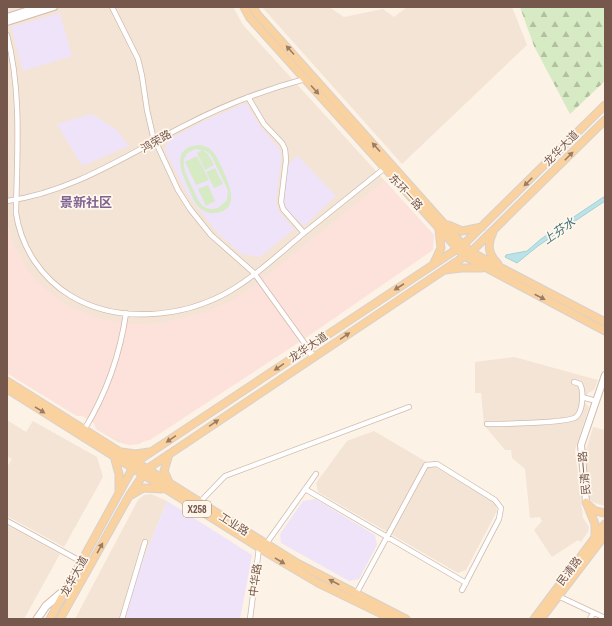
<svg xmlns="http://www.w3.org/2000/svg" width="612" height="626" viewBox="0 0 612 626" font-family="'Archivo Narrow','Noto Sans SC',sans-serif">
<defs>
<pattern id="forest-firs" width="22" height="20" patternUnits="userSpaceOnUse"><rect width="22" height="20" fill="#d6eac4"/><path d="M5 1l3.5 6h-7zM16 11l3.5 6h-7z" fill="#b2c0a1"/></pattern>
</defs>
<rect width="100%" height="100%" fill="#fcf2e6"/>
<path fill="#f4e4d5" d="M7,7H233L243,25L434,235L139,444L129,445L118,442L96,429L94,423L83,416H77L7,373Z
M262,7H329L344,17L383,9L394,17L407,7H512L527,45L402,164Z
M514,357L598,380L594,390L588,393L585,403L589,407L575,450L583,518L589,527L588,532L581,542L578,540L552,557L534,530L542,521L540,517L530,518L525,469L512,458L511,450H505L484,425L481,393H475V362Z
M7,420L26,432L33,421L97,457L103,477L64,547L7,516V467L12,459L7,456Z
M593,427L605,430V506L592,502L589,498L586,450Z
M374,431L495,502L497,511L466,570L458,573L318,492L316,483L347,441Z
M151,494L167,501L135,580L125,619H75L138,500L144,495Z
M7,525L60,554L24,619H7Z"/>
<path fill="#fce2da" d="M384,181L434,235L433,250L307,337L150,440L129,445L96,429L94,423L83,416H77L7,373V221L13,244L28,270L37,281L60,301L73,308L101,319L130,324L160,323L206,312L235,299L260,281Z"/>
<path fill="#efe3f9" d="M60,13L72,56L23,71L11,27Z
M246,103L260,126L281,151V159L276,202L279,212L294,229L260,257L241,254L216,231L189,197L165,151L168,140L206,120Z
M92,114L118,131L129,146L82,166L57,124Z
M298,156L336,196L304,226L285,208L283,194L289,163Z
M315,499L375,535L377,545L359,579L349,581L281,543L280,534L303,501Z
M167,501L252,555L240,619H125L135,580Z"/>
<path fill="url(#forest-firs)" d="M520,7H605V81L570,114L534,46Z"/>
<path fill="#d6eac4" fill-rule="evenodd" d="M200,145C204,146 208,147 211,150C216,154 219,162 222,168C228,182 242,209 216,213C211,214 205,212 201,209C195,205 192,196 189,189C181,172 170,146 200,145ZM196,149L206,151L211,155L228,190L227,200L218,208C212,210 207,209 203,206C198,202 196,194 193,189C187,176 174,155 196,149Z
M202,150L208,154L214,165L205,170L197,153Z
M197,156L209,180L196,185L185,162Z
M215,168L223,184L214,188L206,172Z
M208,185L215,201L206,206L198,189Z"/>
<path fill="#bbe2e6" stroke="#a1d2d7" d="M605,196V201L538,246L517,263L505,257L506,255L527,251L541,239Z"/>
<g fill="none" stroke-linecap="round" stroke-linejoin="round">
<defs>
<path id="minor" d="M112,7L138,59L142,76L147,110L153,136L178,190L190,209L211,235L254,273L308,348
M7,35C22,92 17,154 16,213C21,247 41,278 71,296C118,324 183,318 230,291C257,275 280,253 304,233C331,211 359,189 386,167
M248,97L264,124L282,143L285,149L286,160L281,202L283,209L304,233
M7,201C73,192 128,154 186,125C224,105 264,90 305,79
M582,397L596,401
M487,424C500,424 569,423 576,417C583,411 584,392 580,384L574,382
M84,430C106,394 120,356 126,313
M305,489L466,583
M199,503L225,476L409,407
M7,521L82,562
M356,594L426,465L437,464L495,500L501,508L499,519L462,590
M558,596L605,618
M122,619L145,542
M250,619L259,548L266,544L316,474
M590,619L593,613"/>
<path id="tertiary" d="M7,17L38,7
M7,22L54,7
M308,348L313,357
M586,502L581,445L605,375"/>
<path id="secondary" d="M37,619L46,606L67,588"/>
<path id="primary" d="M244,7L250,18L464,256L605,331
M253,7L257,14L463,245L471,252L605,322
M448,225L462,231L482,227
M493,232C487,245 488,254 498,264
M434,263L441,248L439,230
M445,270L461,268H482
M7,381L297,563L406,619
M7,389L274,557L318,583L392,619
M121,452L136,454L149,452
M169,454L164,471L169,482
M114,456L119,474V491
M131,495L143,488L162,489
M586,502L595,524V536
M588,505L595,511L605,513
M50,619L136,462L463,245L605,105
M60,619L129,496L147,469L471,252L605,120
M534,619L605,524
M541,619L605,535"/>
</defs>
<use href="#minor" stroke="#d0bbaf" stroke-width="6"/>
<use href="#tertiary" stroke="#d0bbaf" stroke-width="8"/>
<use href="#secondary" stroke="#d3bbac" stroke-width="9"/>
<use href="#primary" stroke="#d8d0cd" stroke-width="9"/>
<use href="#minor" stroke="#fff" stroke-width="4.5"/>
<use href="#tertiary" stroke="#fff" stroke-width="6"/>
<use href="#secondary" stroke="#fff" stroke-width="7"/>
<use href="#primary" stroke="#fad2a0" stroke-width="7"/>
</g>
<defs><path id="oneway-solid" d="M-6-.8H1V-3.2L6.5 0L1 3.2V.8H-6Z"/></defs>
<g fill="#9d7c64">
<use href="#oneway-solid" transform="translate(290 50) rotate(-132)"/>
<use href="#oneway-solid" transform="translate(315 90) rotate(48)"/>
<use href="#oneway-solid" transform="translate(376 147) rotate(-132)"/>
<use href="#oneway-solid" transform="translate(569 156) rotate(-45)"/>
<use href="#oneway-solid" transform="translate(528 182) rotate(135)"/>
<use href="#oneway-solid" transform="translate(399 287) rotate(147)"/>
<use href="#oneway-solid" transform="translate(540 297) rotate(27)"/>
<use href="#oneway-solid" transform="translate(345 336) rotate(-34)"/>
<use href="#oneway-solid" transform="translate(279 367) rotate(146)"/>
<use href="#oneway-solid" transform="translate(40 410) rotate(32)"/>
<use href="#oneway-solid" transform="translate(214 423) rotate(-34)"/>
<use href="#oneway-solid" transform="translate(171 439) rotate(146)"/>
<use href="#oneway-solid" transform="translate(100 548) rotate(-61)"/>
<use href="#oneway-solid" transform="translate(280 561) rotate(31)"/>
<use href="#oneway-solid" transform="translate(334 582) rotate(-153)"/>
</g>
<g text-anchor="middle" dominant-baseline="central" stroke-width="3.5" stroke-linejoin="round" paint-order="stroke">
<rect fill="#fff6ec" stroke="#9e877b" stroke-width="1" x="183" y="501" width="28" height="16" rx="3"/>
<g font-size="10" font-weight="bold" fill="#75574b">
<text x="197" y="509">X258</text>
</g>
<g font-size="11" fill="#75574b" stroke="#fff6ec">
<text transform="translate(156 141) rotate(-30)">鸿荣路</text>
<text transform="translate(561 148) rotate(-45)">龙华大道</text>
<text transform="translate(406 192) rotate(48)">东环一路</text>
<text transform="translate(308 347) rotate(-34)">龙华大道</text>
<text transform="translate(584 473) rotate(-95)">民清一路</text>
<text transform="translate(234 524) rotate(32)">工业路</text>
<text transform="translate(569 571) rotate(-53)">民清路</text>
<text transform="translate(74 576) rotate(-61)">龙华大道</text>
<text transform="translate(255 580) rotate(-82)">中华路</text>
</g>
<g font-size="12" font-style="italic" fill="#3f747b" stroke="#fff6ec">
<text transform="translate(559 231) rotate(-35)">上芬水</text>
</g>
<g font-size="13" font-weight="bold" fill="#7f6392" stroke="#fff6ec">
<text x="86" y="202">景新社区</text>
</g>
</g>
<rect width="612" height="626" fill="none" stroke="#75574b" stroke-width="16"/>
</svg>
